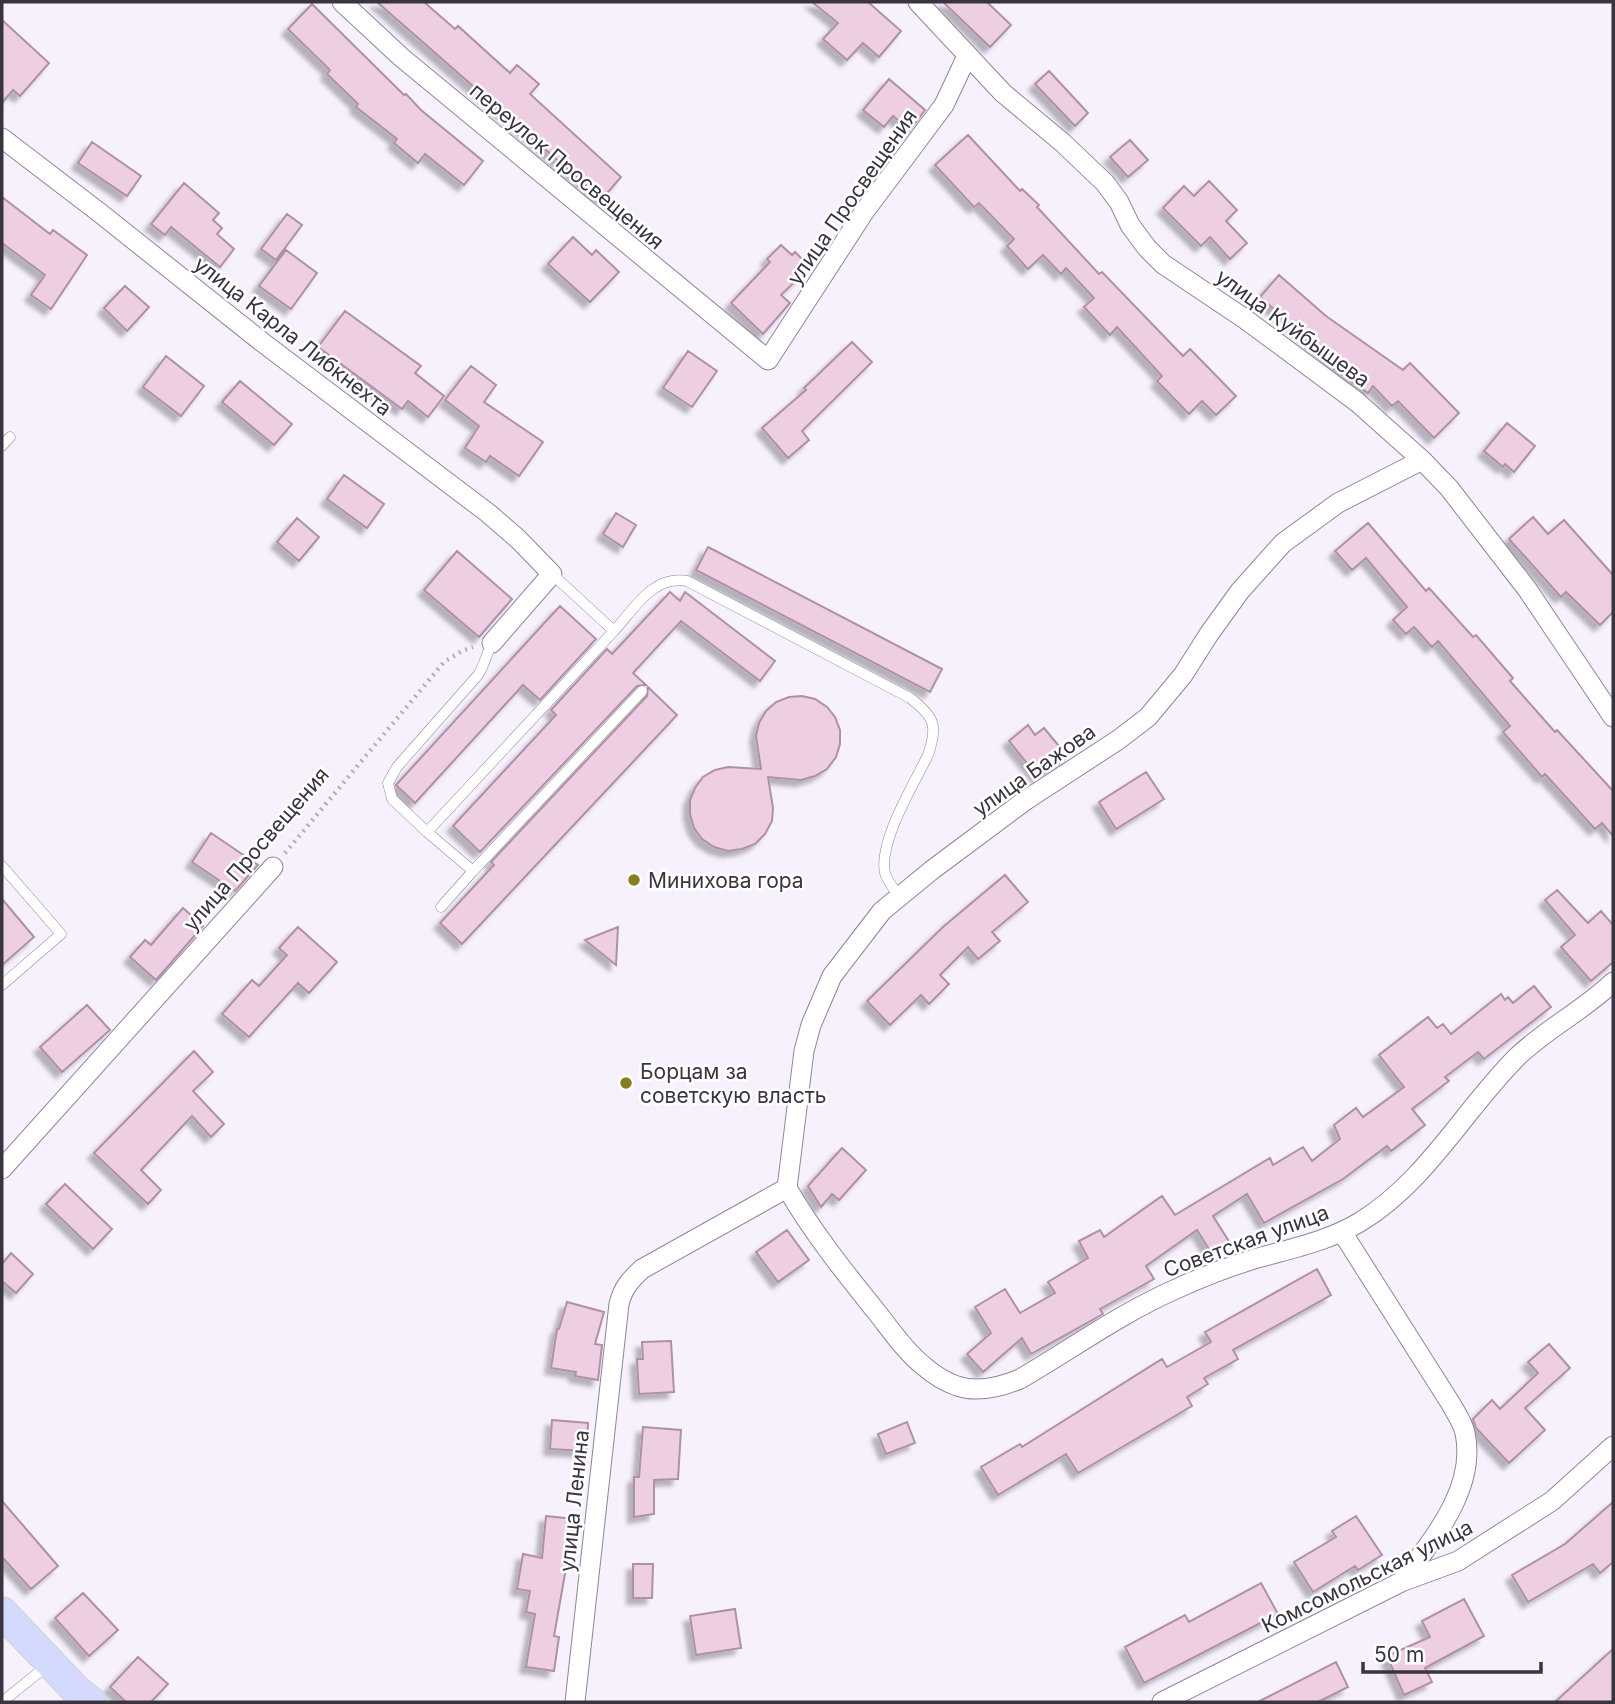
<svg xmlns="http://www.w3.org/2000/svg" width="1615" height="1704" viewBox="0 0 1615 1704" font-family="Inter,sans-serif">
<defs>
<filter id="shadow"><feDropShadow dx="-6" dy="6" stdDeviation="2" flood-color="#0004"/></filter>
</defs>
<rect width="100%" height="100%" fill="#f7f1fe"/>
<path fill="#eecee3" stroke="#af91a5" stroke-width="2" filter="url(#shadow)" d="M377,2H424L455,29L458,26L510,73L517,65L539,84L530,94L621,177L602,199Z
M812,2H868L901,31L879,57L863,43L847,60L823,39L838,23Z
M943,2H987L1011,25L990,47Z
M312,4L404,95L406,94L421,110L483,161L464,185L425,154L418,163L394,143L397,139L356,107L358,104L327,74L330,70L288,29Z
M2,20L49,63L20,96L13,90L2,103Z
M1049,71L1088,113L1075,126L1035,84Z
M889,79L925,110L910,130L893,116L884,127L863,110Z
M968,135L1020,191L1022,189L1039,205L1037,207L1099,274L1102,272L1183,356L1190,349L1236,396L1216,415L1202,401L1189,414L1157,381L1162,376L1117,327L1110,335L1084,307L1094,298L1066,268L1061,274L1043,255L1028,269L1007,246L1014,239L979,203L974,207L935,165Z
M1130,140L1148,160L1128,177L1110,157Z
M92,142L141,176L127,196L78,163Z
M1209,181L1237,210L1226,221L1247,243L1230,259L1210,237L1201,246L1163,208L1184,186L1194,196Z
M184,183L219,213L213,220L222,228L217,234L234,249L220,267L171,227L165,235L151,224Z
M2,197L50,234L53,230L87,255L51,309L31,295L45,275L2,243Z
M287,214L302,225L276,260L261,249Z
M573,237L592,255L596,250L619,272L590,302L548,264Z
M781,245L792,255L795,252L810,267L781,295L790,303L763,334L731,303L770,262L767,259Z
M286,250L317,273L291,309L259,286Z
M1279,275L1326,316L1403,370L1410,363L1459,413L1434,438L1398,401L1392,406L1373,386L1368,393L1323,361L1325,354L1260,297Z
M125,286L149,307L127,331L104,308Z
M345,311L421,366L415,373L444,396L428,417L408,401L402,409L318,347Z
M852,342L872,362L802,431L809,440L788,458L762,428L806,390L804,388Z
M688,351L717,371L692,407L663,388Z
M166,356L204,386L181,416L143,387Z
M471,366L496,385L484,402L543,442L519,476L490,456L486,462L465,448L479,426L445,400Z
M240,381L292,424L274,445L222,402Z
M1507,423L1535,446L1514,472L1505,464L1503,467L1484,451Z
M344,475L384,504L367,528L327,499Z
M616,513L636,525L623,547L603,534Z
M1533,517L1548,534L1564,520L1613,575V612L1600,625L1566,592L1561,597L1509,539Z
M297,518L319,537L299,561L277,542Z
M1368,523L1426,591L1429,588L1473,637L1476,635L1513,678L1510,681L1555,732L1557,730L1613,791V836L1602,823L1595,829L1545,774L1542,777L1503,732L1510,726L1438,641L1432,647L1414,627L1406,634L1393,620L1407,607L1366,558L1352,570L1335,551Z
M708,547L942,669L930,692L696,570Z
M457,551L512,599L479,637L424,590Z
M670,592L680,601L685,592L775,661L760,681L681,621L633,673L646,685L637,686L480,852L453,826L556,715L551,710L607,649L612,654Z
M560,606L596,639L540,700L523,685L415,803L396,785Z
M648,687L677,715L462,944L440,923L494,865L491,862L647,696Z
M802,696L815,699L827,707L835,717L840,730V744L836,757L827,769L815,776L801,780L768,777L773,808L772,821L765,834L755,844L742,849L728,851L714,847L702,839L694,828L690,814V800L695,788L703,777L715,770L728,767L761,769L756,736L759,723L766,711L776,702L789,697Z
M1028,725L1035,735L1044,728L1068,757L1038,777L1009,741Z
M1146,772L1164,799L1116,829L1099,802Z
M211,833L258,865L235,891L192,862Z
M1005,875L1028,902L992,932L1000,941L978,959L968,947L940,975L949,984L929,1004L921,995L890,1025L867,1001L943,927Z
M1557,890L1588,923L1601,911L1613,925V962L1591,981L1561,947L1575,935L1545,900Z
M2,899L34,937L2,965Z
M183,908L203,926L156,980L130,957L145,940L151,945Z
M298,927L337,962L309,993L298,983L249,1037L222,1014L252,980L259,986L287,955L279,948Z
M618,927L616,965L585,940Z
M1534,986L1551,1007L1484,1059L1478,1052L1445,1077L1449,1081L1412,1109L1425,1125L1391,1151L1387,1146L1343,1179L1264,1223L1247,1194L1213,1216L1230,1243L1212,1254L1197,1230L1146,1266L1154,1279L1100,1309L1103,1314L1031,1354L1022,1338L983,1372L967,1354L991,1333L975,1307L1005,1289L1020,1313L1055,1293L1048,1282L1088,1258L1079,1241L1100,1230L1104,1237L1162,1196L1175,1215L1270,1158L1273,1165L1303,1147L1312,1161L1340,1139L1334,1125L1356,1108L1363,1117L1404,1087L1379,1055L1428,1017L1437,1028L1443,1024L1451,1034L1501,994L1505,1000L1508,997L1513,1003Z
M87,1005L110,1030L62,1072L40,1047Z
M194,1051L213,1072L193,1091L224,1124L211,1137L192,1116L141,1170L161,1190L148,1204L94,1153Z
M842,1148L866,1170L839,1200L832,1194L821,1207L808,1186Z
M65,1184L112,1229L93,1249L46,1204Z
M787,1230L809,1260L778,1282L756,1252Z
M11,1253L33,1274L16,1293L2,1281V1264Z
M1317,1269L1331,1295L1233,1350L1238,1359L1204,1378L1208,1384L1187,1397L1192,1406L1078,1473L1066,1454L998,1495L981,1467L1020,1444L1022,1447L1162,1359L1167,1367L1211,1342L1205,1332Z
M567,1302L604,1312L595,1344L602,1345L598,1380L575,1376L576,1372L551,1368L557,1329H559Z
M671,1341L674,1392L639,1394L637,1359H643L642,1342Z
M1549,1344L1570,1368L1525,1408L1545,1430L1509,1463L1476,1428L1473,1419L1492,1400L1500,1409L1538,1373L1528,1362Z
M552,1420L588,1423L587,1451L550,1449Z
M907,1422L915,1443L886,1454L878,1434Z
M643,1427L681,1430L678,1479L654,1480V1514L634,1517V1477H639Z
M2,1501L58,1566L31,1589L2,1557Z
M1613,1502V1562L1600,1573L1593,1564L1528,1602L1512,1575L1565,1544Z
M546,1516L574,1519L571,1551H569L554,1636L559,1637L554,1671L526,1667L535,1614L526,1612L530,1591L517,1589L523,1554L542,1558Z
M1356,1516L1382,1555L1358,1570L1355,1566L1313,1592L1294,1562L1336,1537L1332,1531Z
M633,1564H653L652,1598H633Z
M1261,1583L1278,1614L1144,1683L1125,1647L1185,1615L1189,1622Z
M83,1593L118,1630L89,1656L55,1618Z
M1464,1599L1484,1636L1425,1668L1432,1682L1404,1695L1387,1656L1430,1637L1422,1621Z
M735,1609L741,1648L696,1655L690,1616Z
M1613,1649V1702H1555Z
M138,1657L168,1684L151,1702H126L110,1687Z
M1336,1662L1348,1687L1318,1702H1258Z"/>
<g fill="none" stroke-linecap="round" stroke-linejoin="round">
<defs>
<path id="service" d="M2,446L10,437
M552,574L614,631C635,608 653,575 687,581L910,698C935,717 938,726 928,755C914,784 878,842 885,873C887,881 894,889 899,896
M614,631L427,832L473,871L642,691
M427,832L392,799L388,783L397,767L478,675C485,665 486,654 492,643
M2,866L61,934L2,985
M441,907L473,871
M2,1702L48,1665"/>
<path id="minor" d="M342,2L401,57L768,360L864,212L944,105L967,56
M918,2L1003,93L1063,143L1105,183L1119,202L1130,225L1147,248L1163,264L1245,319L1357,402L1422,460L1449,488L1527,589L1613,717
M2,138L100,213L262,342L488,513L518,539L552,574L492,643
M2,1169L273,867
M787,1188C813,1233 846,1274 879,1315C893,1333 907,1353 925,1367C934,1375 946,1382 957,1386C978,1393 1001,1387 1020,1379C1072,1349 1121,1313 1176,1289C1200,1278 1225,1268 1251,1260C1288,1249 1327,1242 1360,1222C1427,1181 1463,1111 1517,1057C1546,1029 1584,1010 1613,982
M787,1188L804,1051L811,1025L832,976L882,911L932,870L1026,800L1118,740L1148,717L1183,675L1209,634L1240,591L1283,543L1338,503L1422,460
M1342,1232L1451,1404C1456,1413 1463,1423 1465,1433C1477,1489 1432,1540 1401,1582
M575,1702L619,1304C623,1288 630,1280 642,1269L787,1188
M1162,1702L1401,1582L1458,1561L1552,1501L1613,1446"/>
<path id="primary" d="M2,1612L76,1690L91,1702"/>
</defs>
<use href="#service" stroke="#91839f" stroke-width="11"/>
<use href="#minor" stroke="#91839f" stroke-width="21"/>
<use href="#primary" stroke="#d4d2d5" stroke-width="32"/>
<path stroke="#b3adba" stroke-width="4.5" stroke-dasharray="2 5" stroke-linecap="butt" d="M285,853L444,662L462,651L473,647"/>
<use href="#service" stroke="#fff" stroke-width="10"/>
<use href="#minor" stroke="#fff" stroke-width="19"/>
<use href="#primary" stroke="#d4d9fe" stroke-width="30"/>
</g>
<g fill="#897d23" stroke="#fff" stroke-width="2.5">
<circle cx="634" cy="880" r="7"/>
<circle cx="626" cy="1083" r="7"/>
</g>
<g text-anchor="middle" dominant-baseline="central" stroke-width="5" stroke-linejoin="round" paint-order="stroke">
<g font-size="21" fill="#3a3440" stroke="#fff">
<text transform="translate(567 166) rotate(40)">переулок Просвещения</text>
<text transform="translate(852 197) rotate(-55)">улица Просвещения</text>
<text transform="translate(1293 328) rotate(36)">улица Куйбышева</text>
<text transform="translate(293 336) rotate(38)">улица Карла Либкнехта</text>
<text transform="translate(1034 770) rotate(-35)">улица Бажова</text>
<text transform="translate(256 849) rotate(-49)">улица Просвещения</text>
<text transform="translate(1246 1241) rotate(-20)">Советская улица</text>
<text transform="translate(574 1501) rotate(-84)">улица Ленина</text>
<text transform="translate(1367 1576) rotate(-26)">Комсомольская улица</text>
</g>
<g font-size="21" fill="#3a3440" stroke="#fff" text-anchor="start">
<text x="648" y="880">Минихова гора</text>
<text x="640" y="1071">Борцам за<tspan x="640" dy="24">советскую власть</tspan></text>
</g>
</g>
<rect width="1615" height="1704" fill="none" stroke="#3a3440" stroke-width="7"/>
<path d="M1363 1662v10h178v-10" fill="none" stroke="#3a3440" stroke-width="3.5"/>
<text x="1374" y="1662" font-size="21" fill="#3a3440" stroke="#ffffff" stroke-width="5" paint-order="stroke">50 m</text>
</svg>
